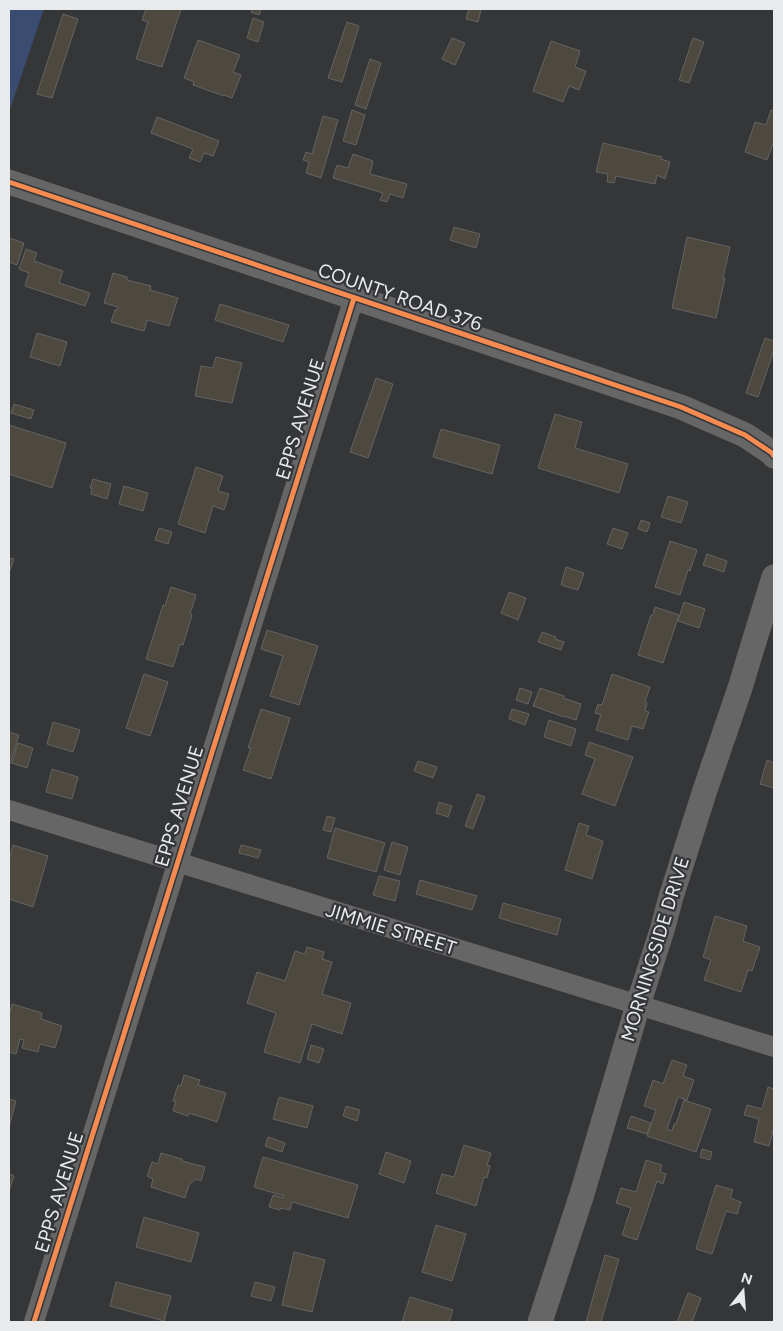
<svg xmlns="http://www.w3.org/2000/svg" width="783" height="1331" viewBox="0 0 783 1331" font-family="Figtree,sans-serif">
<rect width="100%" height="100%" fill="#353638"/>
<path fill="#3a4c6f" d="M9,9H44L9,112Z"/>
<path fill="#4e493e" stroke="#646465" d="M146,9H181L162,67L136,59L148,22L142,20Z
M253,9H261L259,15L251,12Z
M469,9H481L478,22L466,19Z
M63,14L78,19L52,98L37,94Z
M253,18L264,22L258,42L247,38Z
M347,22L359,26L342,82L328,78Z
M452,38L465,43L455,65L442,59Z
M693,38L704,42L689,83L679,80Z
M198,40L240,55L233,72L241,75L232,98L224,95V96L193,85L194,82L184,78Z
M551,41L580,51L575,67L586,71L579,90L569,86L563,102L533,91Z
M370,59L381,63L366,109L355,105Z
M352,110L365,115L356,145L343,141Z
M771,110L774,111V141L767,160L745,152L755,122L766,125Z
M323,116L338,120L321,178L306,173L309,162L303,160L306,152L312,154Z
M157,117L219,141L213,156L204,153L200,162L189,158L193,149L151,133Z
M603,143L662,157L661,159L670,162L665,179L657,175L655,184L616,176L614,183L607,182L608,174L596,172Z
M353,154L373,161L370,174L407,184L403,198L390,194L387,202L380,200L383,193L333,178L337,165L348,168Z
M454,227L480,234L476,248L450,240Z
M687,237L730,247L723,278H725L716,318L672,308Z
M9,238L24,243L17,265L9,262Z
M26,249L37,253L34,261L63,271L59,283L90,293L85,306L25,286L29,273L19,269Z
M113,273L127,277V280L151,286L150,290L178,298L169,326L147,320L144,331L111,322L115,310H117L118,307L104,303Z
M220,304L289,325L283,342L215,320Z
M37,333L67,342L60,366L30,357Z
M765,338L774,341V350L758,397L746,393Z
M216,357L242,363L232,403L195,396L201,366L213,368Z
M376,378L393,384L368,458L350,452Z
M14,404L34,410L31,419L11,413Z
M555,414L582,422L575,448L628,464L619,493L538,468Z
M9,425L66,443L52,488L9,474Z
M441,429L500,445L492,474L433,457Z
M196,467L223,476L218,491L229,494L224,510L213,506L205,533L178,524Z
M93,479L111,484L107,499L91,494L92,488H90Z
M124,486L148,493L143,511L119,504Z
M668,496L688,502L681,523L661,517Z
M641,520L650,523L647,532L638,529Z
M159,528L172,532L168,544L155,540Z
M613,528L628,533L622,549L607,544Z
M670,541L697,550L690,571L688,570L680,595L655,587Z
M707,554L727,561L724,572L703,565Z
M9,558L14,559L9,573Z
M566,567L584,573L578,590L561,585Z
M171,587L196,595L190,614L192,615L183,645L180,644L173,667L146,659L163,605L165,606Z
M509,592L526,598L518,620L501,613Z
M684,602L705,609L699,628L678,621Z
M655,607L679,615L663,663L638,655L651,615H653Z
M267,630L318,646L299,705L270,696L283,656L261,649Z
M542,632L556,637L555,639L564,642L561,650L538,642Z
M144,674L168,682L150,736L126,728Z
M612,674L650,687L645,702L647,703L645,711L649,712L643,729L632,726L628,740L596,730L601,715L595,713L598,704L602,705Z
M520,688L532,692L528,704L516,700Z
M540,688L564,696L563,698L581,704L576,720L564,716V717L533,706Z
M261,709L290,718L271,779L243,770L251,748H248Z
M512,709L529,714L525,725L509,719Z
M549,720L576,729L571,746L544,737Z
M53,722L80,730L73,752L47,744Z
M9,732L19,735L10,764H9Z
M589,742L633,757L615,806L582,794L595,759L585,755Z
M18,743L33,748L27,768L12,763Z
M767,760L774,763V788L760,784Z
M418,761L437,767L433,778L414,771Z
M52,769L78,777L72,799L46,792Z
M477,794L485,797L473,829L465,826Z
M439,802L452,806L448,817L436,813Z
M327,816L335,818L331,832L323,830Z
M579,823L589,826L586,835L603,841L592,879L565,870Z
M335,828L385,843L376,872L327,858Z
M392,842L408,847L400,875L384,870Z
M13,845L48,856L33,907L9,899V860Z
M241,845L261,850L258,858L239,853Z
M379,876L400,881L395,901L373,895Z
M420,880L477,896L472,910L416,894Z
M503,903L561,919L557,935L499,918Z
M715,916L747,926L743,941L760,947L752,971L748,970L741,992L704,980L711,960L703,957Z
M307,947L324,952L322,959L332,962L322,994L351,1003L342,1034L312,1024L300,1063L264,1052L276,1013L247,1003L257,972L285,981L295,951L305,954Z
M12,1004L42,1013L41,1019L62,1026L55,1048L40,1044L38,1052L22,1048L24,1040L20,1039L16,1054L9,1052V1015Z
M311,1045L324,1049L319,1063L307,1059Z
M672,1060L687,1065L683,1076L694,1080L687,1100L678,1097L667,1129L672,1131L674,1124H676L684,1100L711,1109L696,1152L647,1136L656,1110L644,1106L653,1080L663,1084Z
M184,1075L200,1080L198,1085L226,1093L217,1122L189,1113L188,1116L173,1111L176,1101H173L178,1085L181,1086Z
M768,1087L774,1089V1127L769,1146L754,1142L759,1119L744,1115L747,1105L762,1109Z
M279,1097L313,1106L307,1128L273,1119Z
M9,1099L16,1101L9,1127Z
M346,1106L360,1110L357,1121L343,1116Z
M631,1116L651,1123L647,1134L627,1128Z
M268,1137L285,1143L282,1152L265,1146Z
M464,1145L491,1153L487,1165L490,1166L487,1178L484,1177L476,1206L436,1193L442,1174L454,1177Z
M702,1149L712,1152L710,1160L700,1157Z
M386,1152L411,1161L404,1183L379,1174Z
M161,1153L182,1159V1161L205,1167L201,1181L196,1179L189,1185L185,1198L151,1187L153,1179L147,1176L152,1162L158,1164Z
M263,1157L358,1185L348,1218L292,1202L290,1210L281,1208L280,1210L269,1207L273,1195L283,1198L284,1196L254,1187Z
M646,1160L662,1165L660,1172L666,1174L663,1184L657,1181L637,1240L622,1235L631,1208L616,1203L621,1188L636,1192Z
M9,1174L14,1176L9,1191Z
M716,1185L733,1190L730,1198L741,1202L737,1214L726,1211L712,1254L696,1249Z
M144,1217L199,1233L191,1262L136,1247Z
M436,1225L466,1234L452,1281L422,1272Z
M294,1252L325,1260L312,1312L282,1305Z
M605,1255L619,1259L601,1322H586Z
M116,1282L171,1296L164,1321L110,1306Z
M255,1282L275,1287L271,1301L251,1296Z
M688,1293L701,1298L692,1322H677Z
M410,1297L453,1310L449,1322H402Z"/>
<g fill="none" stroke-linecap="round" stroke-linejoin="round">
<path stroke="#666667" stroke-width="20" d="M9,810L774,1047
M34,1322L354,298"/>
<path stroke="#666667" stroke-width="25" d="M9,182L681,407L745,435L772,453L774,456
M540,1322L582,1194L638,1005L663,927L671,897L705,790L740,688L749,658L774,577"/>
<defs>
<path id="cycleway" d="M9,182L681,407L745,435L772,453L774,456
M34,1322L354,298"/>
</defs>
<use href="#cycleway" stroke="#343639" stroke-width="8"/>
<use href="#cycleway" stroke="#f68b52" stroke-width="5"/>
</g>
<g text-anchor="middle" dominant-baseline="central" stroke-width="4.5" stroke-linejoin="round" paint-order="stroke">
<g font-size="19" fill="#e8eaec" stroke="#343639">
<text transform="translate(400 297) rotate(19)">COUNTY ROAD 376</text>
<text transform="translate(300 419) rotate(-73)">EPPS AVENUE</text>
<text transform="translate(179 806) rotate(-73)">EPPS AVENUE</text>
<text transform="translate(391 929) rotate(17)">JIMMIE STREET</text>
<text transform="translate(655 949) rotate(-73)">MORNINGSIDE DRIVE</text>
<text transform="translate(59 1192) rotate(-73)">EPPS AVENUE</text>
</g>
</g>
<rect width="783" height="1331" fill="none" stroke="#e8eaec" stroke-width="20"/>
<g transform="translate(743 1291) rotate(17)" stroke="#343639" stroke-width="4" paint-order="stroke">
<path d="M0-4L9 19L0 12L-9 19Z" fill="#e8eaec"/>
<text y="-8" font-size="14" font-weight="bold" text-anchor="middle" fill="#e8eaec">N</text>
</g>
</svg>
